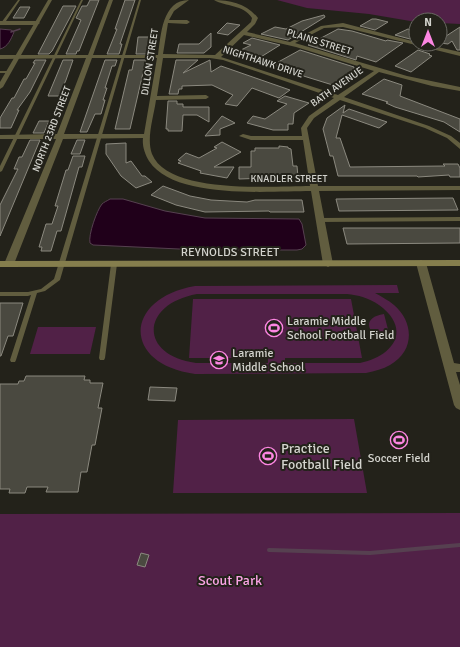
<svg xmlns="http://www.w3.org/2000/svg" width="460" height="647" viewBox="0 0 460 647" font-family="Signika,sans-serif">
<rect width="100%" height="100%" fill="#23221a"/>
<path fill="#512147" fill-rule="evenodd" d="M277,0H460V24L440,23V20H416V22L369,14L307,8Z
M397,285L399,293H375C382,297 388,300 394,305C414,322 415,351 390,365C383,369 375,371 366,373L195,374C121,364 124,298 195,286ZM197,294H347C358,295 369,298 379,305C412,329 394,356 360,363H285V358H362L351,299H193L189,358H268V363H196C138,355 141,304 197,294Z
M384,314L391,341C371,340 357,318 384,314Z
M38,327H96L90,354H30Z
M354,419L367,493H173L178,420Z
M460,513V647H0V514Z"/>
<path fill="#20001a" stroke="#564050" d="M0,29L11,30L14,32C11,39 8,47 0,49Z
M110,199H123L165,211L205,218L299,219L302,224L306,245L302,249L297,250H201L93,245L90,243C88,235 97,210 102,204C104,202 107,201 110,199Z"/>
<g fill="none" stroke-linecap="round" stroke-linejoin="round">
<path stroke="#564050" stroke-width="1.5" d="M11,32L20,29"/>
<path stroke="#564050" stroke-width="4" d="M269,550L370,553L460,545"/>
</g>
<path fill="#4a4940" stroke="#8b897f" d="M90,0H99L79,51H77L76,54H66L81,20L76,18L82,6H87Z
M125,0H135L120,44H122L120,51L119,54H107L117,29H115Z
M63,6H76L52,51L49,54H38Z
M20,7H30L24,18H13Z
M324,15L325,17L288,40L261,34L275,27L286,29L302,21Z
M372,19H376L388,22L375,30L360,26Z
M227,23L240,25L228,35L217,33Z
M460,27V50H457L452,41L448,44L440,43V40Z
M338,29L352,31L386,41L387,40L403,43L376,62L357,56L356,60L308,45Z
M408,29L416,31V35L410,39L395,35Z
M211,33V47L204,53H177L179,44H199Z
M138,37H151L147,54H136Z
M252,38L280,45L256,60L238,55L243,51L241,50L251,45L243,43Z
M300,50L354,67V69L359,71L336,86L271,66Z
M418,50L430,54L429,55L432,56L411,72L395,66Z
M35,60H46L30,92L17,110H19L11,128H0V118L12,98H14L24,79H26L35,63H33Z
M63,60H73L66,80L59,96H48Z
M105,60H117L115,66H112L105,88H107L103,100H105L101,114H95L87,132H80Z
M134,60H146L130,129H115L129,70H132Z
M176,60H198L183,73L210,60L211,72L221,66L290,90L279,98L252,88L237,106L225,104L233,95L212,85L182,86V89H179L178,94H169Z
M384,79L402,85L400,96L460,119V132L444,122L395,107L386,103L388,102L362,94Z
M285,96L309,103L294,113L293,124H288V130H273L247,123L253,116L265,119L287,104L277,101Z
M168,101H177V104H183V107H209V122L197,115H183L182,131H168V129H166Z
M345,105L343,113L349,109L387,122L379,128L342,115L336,138H340L350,167L445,166L443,164H458L460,168V177H450L449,175L418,177L417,176H338L333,156H330L323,129L327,118Z
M222,116L235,123L220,129V135L205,136Z
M39,121H49L44,133H33Z
M30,140H40L0,236V205L18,169H14L19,157H22Z
M77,140H85L80,154H71Z
M222,142L241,152L214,167H234L227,178L200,173L201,171L178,163L181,161L178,160L186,153L199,158L217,148L214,147Z
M126,143V163L131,161L142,176H145L152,182L136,188L121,176L106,154V144Z
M279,146L288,147V148L291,149L293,166H297L298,177L239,179V167H251V151H255V148H279Z
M73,156H85L82,167H79L61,231H57L51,251H41L42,247H39L46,224H52L58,206H55L66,170H68Z
M163,186L190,196L211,200L247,202L255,200H302L304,212H270L269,211L205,212L176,205L151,195Z
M453,198L458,210L339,211L336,199Z
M343,228H460V243L347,244Z
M0,303H23L13,336H8L1,356H0Z
M26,376H85L84,380H90V383H103L98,408H102L95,445H92L87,472H81L78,492H46L48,487H27L25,493H9L10,489H0V384H18L19,381H24Z
M150,387L177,388L175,401L148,400Z
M141,553L149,555L145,567L137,565Z"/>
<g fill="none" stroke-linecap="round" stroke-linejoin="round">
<path fill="#615d3f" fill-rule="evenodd" d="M18,0H20L4,24H2L1,23Z
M81,0H83L2,171L0,172V166Z
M139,0H141L60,280L45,291L37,293L16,360L15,362H11L10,360L31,295L28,296H0V292H28L41,289L54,279Z
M0,71H9L11,72L9,73H0Z
M460,217V221L320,222L317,220L320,218Z
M114,262L117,264L105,358L104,360H100L99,358L111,264Z"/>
<path fill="#615d3f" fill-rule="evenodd" d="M109,0H113L93,55H158C161,35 162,0 189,0L174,11L169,20H187L190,22L187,24L168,23L163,54L215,55L251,22L252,18C243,4 226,7 214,0C230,0 247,4 258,18L255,24L247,32L290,42L321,26L343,23L416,42V44H424L460,52V56L343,27L324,28L295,43L407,76L460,87V91L432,86L379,72L344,97L429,126L451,136L460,143V149L447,138L425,128L340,100L314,118L307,128L318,186H460V190L319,191L333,264L328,267L323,264L311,191C269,191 175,200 149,161C145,154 142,146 143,138L63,139L14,264L12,266H6L4,264L56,139H0V135L57,134L86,58L0,59V55H88ZM244,35L296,47L374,71L338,95L221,57ZM92,58H157L144,134H64ZM163,58H210L223,60L334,98L309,116L301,128L302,136H251L243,134L239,136L251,140H303L310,186C275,186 168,195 152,154C146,138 154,116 156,100L206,99L209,97L206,95L157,96Z
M0,21H37L40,23L37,25H0Z
M421,260L426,263L454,363L460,364V372H456L460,385V410L456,408L454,405L416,263Z"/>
<path fill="#615d3f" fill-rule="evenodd" d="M48,0H52L3,87L0,89V82Z"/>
<path fill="#857e4d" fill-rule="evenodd" d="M460,260V266L0,267V261Z"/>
</g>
<defs>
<symbol id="stadium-ring" viewBox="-11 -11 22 22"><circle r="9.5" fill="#23221a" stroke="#fd86e2" stroke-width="1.5"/><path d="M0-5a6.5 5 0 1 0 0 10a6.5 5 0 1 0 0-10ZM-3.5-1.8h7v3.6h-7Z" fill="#fd86e2"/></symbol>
<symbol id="school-ring" viewBox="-11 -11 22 22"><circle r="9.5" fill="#23221a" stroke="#fd86e2" stroke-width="1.5"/><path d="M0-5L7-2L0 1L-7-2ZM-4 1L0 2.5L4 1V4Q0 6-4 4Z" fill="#fd86e2"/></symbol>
</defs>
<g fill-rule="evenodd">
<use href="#stadium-ring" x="264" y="318" width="20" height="20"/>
<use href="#school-ring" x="209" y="350" width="20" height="20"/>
<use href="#stadium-ring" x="389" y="430" width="20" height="20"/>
<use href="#stadium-ring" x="258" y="446" width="20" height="20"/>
</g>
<g text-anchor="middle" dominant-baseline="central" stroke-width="4" stroke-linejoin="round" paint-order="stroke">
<g font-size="10" fill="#d4d4ce" stroke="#23221a">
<text transform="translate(319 42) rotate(17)">PLAINS STREET</text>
<text transform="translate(150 62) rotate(-81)">DILLON STREET</text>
<text transform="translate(263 62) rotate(18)">NIGHTHAWK DRIVE</text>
<text transform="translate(337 87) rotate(-35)">BATH AVENUE</text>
<text transform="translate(52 129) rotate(-69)">NORTH 23RD STREET</text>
<text x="289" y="179">KNADLER STREET</text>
</g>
<g font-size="12" fill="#d4d4ce" stroke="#23221a">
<text x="230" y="252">REYNOLDS STREET</text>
</g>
<g font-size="12" fill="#d4d4ce" stroke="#23221a" text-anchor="start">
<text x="287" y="321">Laramie Middle<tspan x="287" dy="14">School Football Field</tspan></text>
<text x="232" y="353">Laramie<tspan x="232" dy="14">Middle School</tspan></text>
<text x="399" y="458" text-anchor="middle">Soccer Field</text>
</g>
<g font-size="14" fill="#d4d4ce" stroke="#23221a" text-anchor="start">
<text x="281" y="448">Practice<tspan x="281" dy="16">Football Field</tspan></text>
</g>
<g font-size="14" fill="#fba3e5" stroke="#23221a">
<text x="230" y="580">Scout Park</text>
</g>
</g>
<g transform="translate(428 32)"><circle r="19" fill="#23221a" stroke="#6a6962"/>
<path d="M0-3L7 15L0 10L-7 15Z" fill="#fd86e2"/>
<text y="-6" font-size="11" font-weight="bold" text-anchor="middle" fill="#d4d4ce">N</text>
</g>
</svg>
